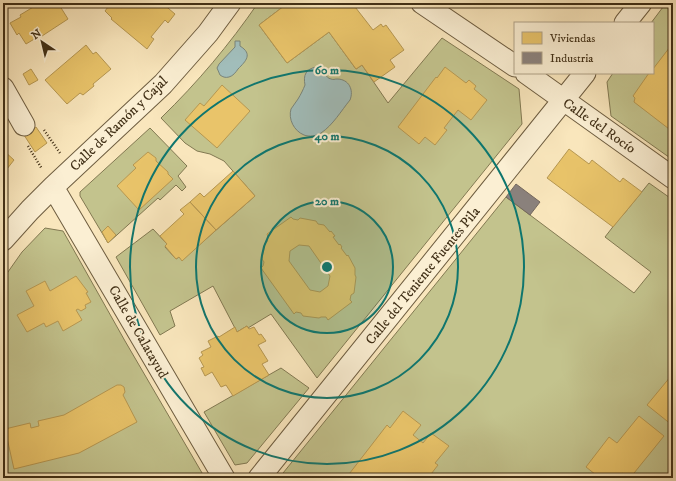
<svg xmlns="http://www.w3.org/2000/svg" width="676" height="481" viewBox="0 0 676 481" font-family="'IM FELL DW Pica',serif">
<rect width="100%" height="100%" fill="#f9e6bc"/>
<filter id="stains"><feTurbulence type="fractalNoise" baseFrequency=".005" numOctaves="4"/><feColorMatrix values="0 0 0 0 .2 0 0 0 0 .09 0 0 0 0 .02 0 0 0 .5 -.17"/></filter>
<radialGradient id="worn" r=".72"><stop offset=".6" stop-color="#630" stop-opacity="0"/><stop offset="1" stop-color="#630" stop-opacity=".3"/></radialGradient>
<path fill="#c3c38d" stroke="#827952" d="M258,3H288L259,25L287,63L329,32L356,69L362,65L388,103L442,38L519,89L522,124L317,378L271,314L248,328L247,326L237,332L213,286L170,311L175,326L160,335L116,257L153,229L167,244L165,247L176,259L179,257L182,260L255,196L224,161L210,154L197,151L185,143L161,118C198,82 229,45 258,3Z
M666,3H673V160L611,116L607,82L613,73H653V23H651Z
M150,128L187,166L178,176L186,187L182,191L176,185L160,200L158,198L108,243L80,196V192Z
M649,183L673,200V478H279L506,197L634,293L651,272L605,237L622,215H623Z
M45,228L63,231L125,341L205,478H3V279L22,252Z
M281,368L309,388L247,463L235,465L204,412Z"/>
<path fill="#a1bdba" stroke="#7a8478" d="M235,41H240V46C253,54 246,61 238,69C236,72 233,76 229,77C225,78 223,77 220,75L217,68L219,64L235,47Z
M316,67C325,70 325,78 331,79C334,80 334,79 337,79C349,79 354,90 350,100C341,111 333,125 321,133C316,136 309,137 304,135C294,131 288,119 291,109C293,106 296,102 298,99C301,94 303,90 305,85C303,75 306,69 316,67Z"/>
<path fill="#e9c46a" stroke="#b69751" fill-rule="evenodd" d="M40,3H58L68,19L42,36L41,35L26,44L19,33L17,35L10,23L21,17L20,15Z
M111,3H116L122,8L126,3H162L175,14L168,23L165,20L151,37L154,39L147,49L111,19L112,18L105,11Z
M288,3H352L373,30L381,24L383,27L386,25L404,50L390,60L395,67L374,82L362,65L356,69L329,32L287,63L259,25Z
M673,43V132L634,102L635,98L633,96L649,73H653V69Z
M86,45L93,54L96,52L111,69L93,84L94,86L83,95L80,93L67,104L45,80Z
M445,67L466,83L469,80L476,86L474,89L487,100L471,120L458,110L444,128L447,130L435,145L425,137L419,144L398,127L436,77L437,78Z
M31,69L38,80L29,85L23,74Z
M222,85L250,111L217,148L185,120L200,103L204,106Z
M36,127L47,143L35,152L24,135Z
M569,149L589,164L592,160L620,182L623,178L642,192L613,227L547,178Z
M3,150L14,160L3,174Z
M148,152L156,158V161L168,172V174L173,179L139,210L117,186L136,168L133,165Z
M233,171L255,196L216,230L190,202L200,193L204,197Z
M190,202L216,230L182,261L179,257L176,259L165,246L167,244L160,236L184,214L180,210Z
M291,217L293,219L298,220L300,218L316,221L318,224L324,225L330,232L331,231L335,236L333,237L339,245L340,244L342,247L341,248L347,256L348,255L355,268V275L356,277L354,293L351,295L350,300L352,302L328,320L326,317H321L319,318L303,316L301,313L296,312L294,314L261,268L263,266L264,262L262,259L265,243L267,242L268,237L267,234ZM299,245L309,246L330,276L328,286L320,292L310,290L289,261L290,251Z
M108,226L116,235L108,243L102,232Z
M76,276L88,292L86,293L91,302L85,305L86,308L81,311L78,309L76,310L82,320L63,331L58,321L46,327L44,323L27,332L17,315L34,306L26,291L45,281L50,291Z
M247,326L249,329L254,327L259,335L261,334L266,341L258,345L268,361L262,364L269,375L233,396L226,385L221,387L212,372L205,376L201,368L204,367L199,358L203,355L201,352L211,347L208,341L218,336L219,337L235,327L237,332Z
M671,376L673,377L672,425L647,405Z
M117,385H121L124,387L125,392L123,395L137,422L79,453L14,469L5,429L30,423L31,428L39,426L38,421L64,415Z
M403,411L421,425L413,435L423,443L431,433L449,446L435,463L438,465L428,478H346L387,425L390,428Z
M639,416L664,436L630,478H628L622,473L617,478H600L586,467L609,437L617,443Z"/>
<path fill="#8a817c" stroke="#74685d" d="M516,184L540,202L530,215L506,197Z"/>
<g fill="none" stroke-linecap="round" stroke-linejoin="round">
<defs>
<path id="street" d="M422,3L515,66
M625,23L641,3
M526,73L673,178
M3,88L24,125
M53,187L224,478
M3,240L30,210L53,187L163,84L208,33L230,3
M259,478L585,73"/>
</defs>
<use href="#street" stroke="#6e5d40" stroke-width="23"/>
<path stroke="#402f16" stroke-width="2.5" stroke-dasharray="1 2" stroke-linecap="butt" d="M44,130L60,153
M28,146L42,169"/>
<use href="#street" stroke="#fbefd3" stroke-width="21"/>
</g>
<circle cx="327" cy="267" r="66" fill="#0f766e" fill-opacity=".12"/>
<g fill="none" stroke="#0f766e" stroke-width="2">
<circle cx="327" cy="267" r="66"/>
<circle cx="327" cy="267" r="131"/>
<circle cx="327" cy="267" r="197"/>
</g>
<g text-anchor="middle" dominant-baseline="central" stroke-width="4" stroke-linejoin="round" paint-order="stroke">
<g font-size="14" fill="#402f16" stroke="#fbefd3">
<text transform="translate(119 124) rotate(-44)">Calle de Ramón y Cajal</text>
<text transform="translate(599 126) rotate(35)">Calle del Rocío</text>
<text transform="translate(423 276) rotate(-51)">Calle del Teniente Fuentes Pila</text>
<text transform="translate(138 332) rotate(60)">Calle de Calatayud</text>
</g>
</g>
<circle cx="327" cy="267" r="6" fill="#0f766e" stroke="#fbefd3" stroke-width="2"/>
<g font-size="12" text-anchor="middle" font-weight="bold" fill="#0f766e" stroke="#fbefd3" stroke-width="4" stroke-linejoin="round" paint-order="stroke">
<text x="327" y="74">60 m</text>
<text x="327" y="140">40 m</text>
<text x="327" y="205">20 m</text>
</g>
<rect width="676" height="481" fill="none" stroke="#f9e6bc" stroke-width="16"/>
<rect x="4" y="4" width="668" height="473" fill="none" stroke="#402f16" stroke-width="2"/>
<rect x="8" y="8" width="660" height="465" fill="none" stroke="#402f16"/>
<rect x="514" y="22" width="140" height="52" fill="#fbefd3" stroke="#b0a287"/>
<rect x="522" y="32" width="20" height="12" fill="#e9c46a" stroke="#b0a287"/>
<text x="550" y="42" font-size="12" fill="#402f16">Viviendas</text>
<rect x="522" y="52" width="20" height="12" fill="#8a817c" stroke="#b0a287"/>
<text x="550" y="62" font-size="12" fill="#402f16">Industria</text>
<g transform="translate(42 42) rotate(325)" stroke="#fbefd3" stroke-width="3" paint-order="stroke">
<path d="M0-3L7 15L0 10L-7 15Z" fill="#402f16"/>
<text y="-6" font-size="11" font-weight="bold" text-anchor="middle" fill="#402f16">N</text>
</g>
<rect width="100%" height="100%" filter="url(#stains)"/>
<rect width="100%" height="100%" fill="url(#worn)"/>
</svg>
